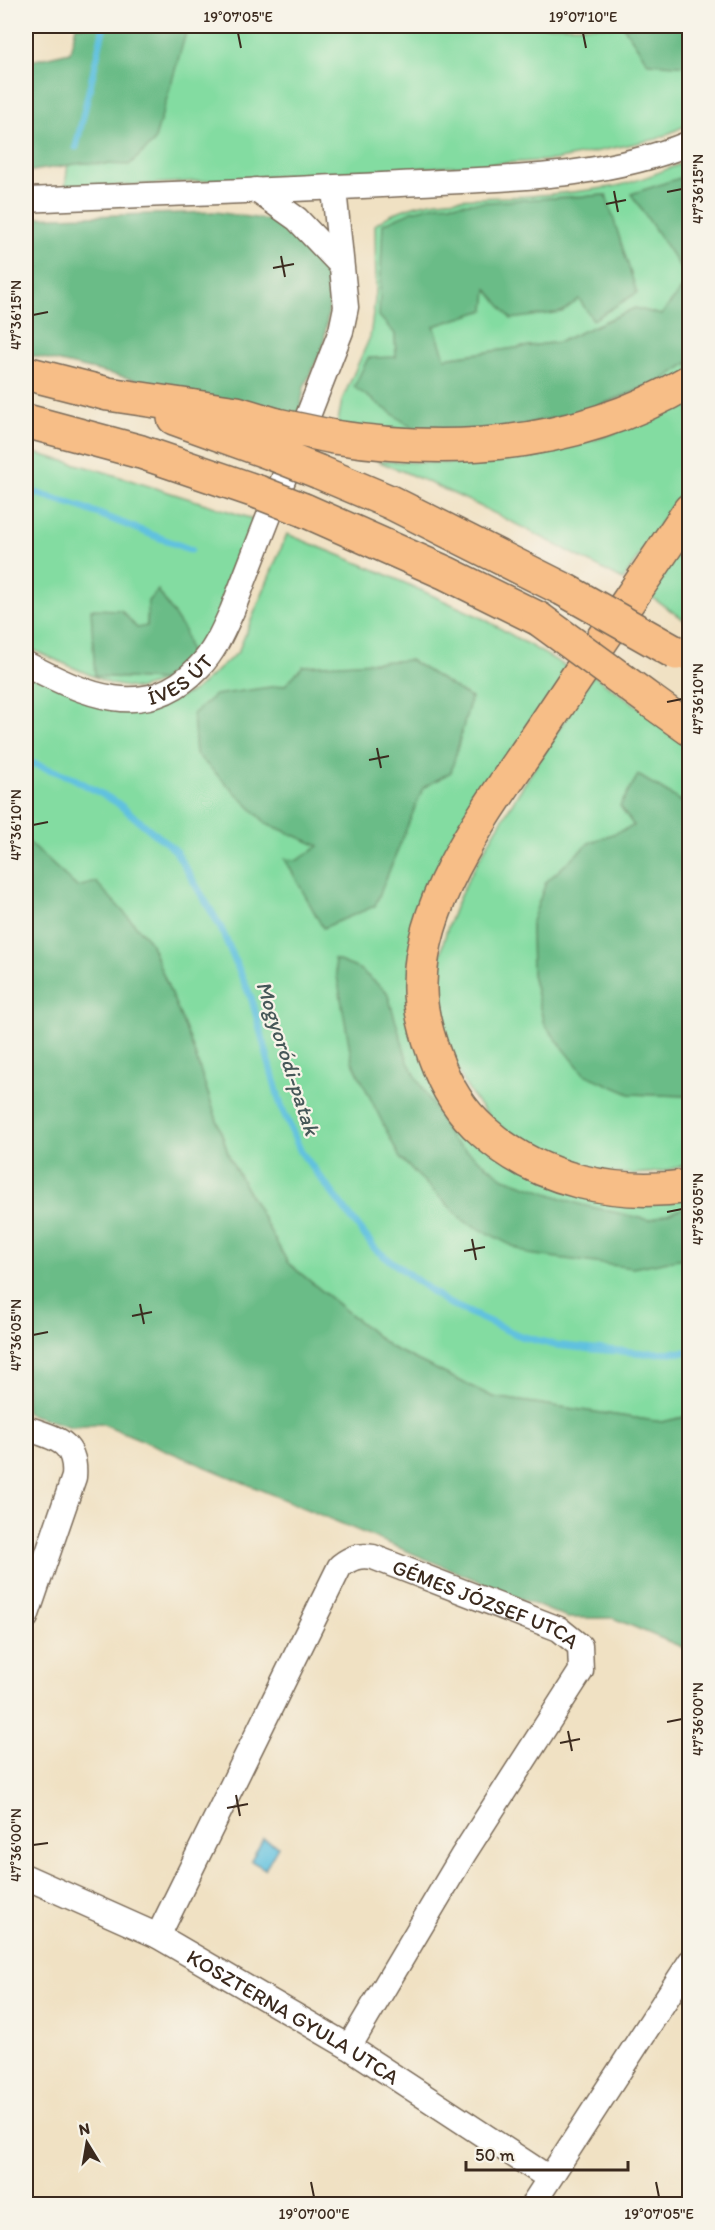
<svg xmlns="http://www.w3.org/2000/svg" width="715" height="2230" viewBox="0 0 715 2230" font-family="Itim,sans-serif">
<rect width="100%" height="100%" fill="#f7f3e8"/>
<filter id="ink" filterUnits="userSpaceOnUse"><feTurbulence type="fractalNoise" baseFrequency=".0167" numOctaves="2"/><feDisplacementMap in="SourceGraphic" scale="12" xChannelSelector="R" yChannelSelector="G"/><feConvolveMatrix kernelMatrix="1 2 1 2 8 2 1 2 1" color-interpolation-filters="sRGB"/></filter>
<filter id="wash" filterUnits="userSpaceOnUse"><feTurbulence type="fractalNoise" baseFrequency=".008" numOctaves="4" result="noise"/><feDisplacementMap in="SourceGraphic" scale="24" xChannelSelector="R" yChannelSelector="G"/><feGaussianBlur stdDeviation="1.35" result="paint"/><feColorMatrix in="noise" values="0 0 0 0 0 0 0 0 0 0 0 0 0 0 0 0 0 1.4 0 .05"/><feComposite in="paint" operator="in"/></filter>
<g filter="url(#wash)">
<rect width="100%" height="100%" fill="#f0e1c3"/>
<path fill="#83dca1" stroke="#5f8360" stroke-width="1.5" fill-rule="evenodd" d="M98,26H689V124L657,139L555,160L65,189L72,127Z
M689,161V280L661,315L635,308L559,342L444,358L434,326L485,310L487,288L606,195L540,199L395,334L396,357L661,381L689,362V374L520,435L337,427L342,400L370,337L376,292L375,225C418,192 478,200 530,196C557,194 585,191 611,187C637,183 665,169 689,161Z
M689,398V480L623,580C542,537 462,494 377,461C405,461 435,464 463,463C543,460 620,437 689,398Z
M26,451L95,469L250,518L260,524L229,611L183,676L138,689L111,684L26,647L33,630L26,624ZM148,601L161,680L96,676L94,646L147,626Z
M689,530V623L647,594Z
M287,534L383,573L484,619L569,668L409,961L480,1143L689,1197V1416L662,1422L493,1397L390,1347L288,1263L230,1159L190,1040L149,940L77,887L26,840V676L165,704L194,691L238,652Z
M593,675L689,742V806L638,776L634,826L589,843L531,924L532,974L544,1024L630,1094L689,1096V1163C657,1178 617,1175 583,1168C566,1164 548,1153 533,1146C495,1130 466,1096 453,1058C445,1036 435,1011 436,988C440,914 481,855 518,794C543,754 568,715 593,675Z"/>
<path fill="#6abc87" stroke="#527352" stroke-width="1.5" d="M76,26H188L154,142L129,165L82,163L26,172V62L70,52Z
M623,26H689V66L648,63Z
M689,175V362L661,381L582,412L480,433L417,431L354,387L368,358L396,357L395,334L379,316L383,224L412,211L437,205L606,195L637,293L593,320L579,299L562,312L511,319L487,289L485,310L434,326L445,358L559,342L635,308L661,315L689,280L631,194Z
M216,212L281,222L307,241L327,267L329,308L323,347L304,387L299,418L26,354V218Z
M158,590L184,630L191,657L161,680L95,676L91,609L121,610L137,628L147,626L148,601Z
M410,660L471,698L451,772L423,788L375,906L323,928L285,859L298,860L319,846L266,823L196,754L193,714L215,695L285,685L303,666Z
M638,775L689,806V1096L630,1094L584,1074L544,1024L532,974L531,924L546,882L589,843L634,826L620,806Z
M26,840L77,887L96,882L149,940L190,1040L230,1159L288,1263L390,1347L493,1397L662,1422L689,1416V1650L613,1618H567L101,1423L71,1427L26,1413Z
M334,959L359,969L387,992L408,1062L452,1140L504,1178L582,1205L649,1220L689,1206V1257L633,1268L528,1254L464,1221L400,1158L352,1061Z"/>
<path fill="#61c1df" stroke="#4e767e" stroke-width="1.5" d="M263,1839L278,1846L265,1869L251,1861Z"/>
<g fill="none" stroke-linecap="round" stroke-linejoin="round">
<path stroke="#61c1df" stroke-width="7" d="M76,147L104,26
M26,490L81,507L191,550
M26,761L71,777L116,802L175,850L220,926L252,1000L281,1106L301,1152L376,1250L446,1302L520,1336L555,1345L593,1349L646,1353L690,1352"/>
</g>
</g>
<g filter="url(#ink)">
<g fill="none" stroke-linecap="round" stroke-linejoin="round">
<defs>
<g id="minor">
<path d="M256,190L297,219L339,263"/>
<path d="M26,200C157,194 289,190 421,183C510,178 605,178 690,143"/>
<path id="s1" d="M26,664C84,694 145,724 199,667C214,652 223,631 232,611L341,331L346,307L334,189"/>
<path d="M26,1428C55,1438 77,1441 74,1477L26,1617"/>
<path id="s2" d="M26,1877L158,1936L349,2047L549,2178"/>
<path id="s3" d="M158,1936L340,1566C352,1557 359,1555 373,1557L559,1629L580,1646L581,1671L463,1855L349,2047"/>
<path d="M533,2204L690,1962"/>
</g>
<path id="trunk" d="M26,373L108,394L237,413L277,425
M174,418L271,453
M26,421L141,452L258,492
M334,437C457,456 580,446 690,381
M319,472L390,502L563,589
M304,510L446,573L539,619
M690,510C642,582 593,652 545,725C496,799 421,891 420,984C419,1008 427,1035 435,1057C445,1085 461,1112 483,1131C538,1181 617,1197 690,1186
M651,701L690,729"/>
</defs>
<use href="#minor" stroke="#7a6a58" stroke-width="27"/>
<use href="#trunk" stroke="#7a6a58" stroke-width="36"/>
<use href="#minor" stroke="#fff" stroke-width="24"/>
<use href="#trunk" stroke="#f7be87" stroke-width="33"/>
<defs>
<path id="trunk-bridge" d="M277,425L334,437
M271,453L319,472
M258,492L304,510
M563,589L676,653
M539,619L651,701"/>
</defs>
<use href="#trunk-bridge" stroke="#7a6a58" stroke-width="36" stroke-linecap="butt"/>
<use href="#trunk-bridge" stroke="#f7be87" stroke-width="33"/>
</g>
</g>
<path fill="none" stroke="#3b2a1e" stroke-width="2" d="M238,33L241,48M583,33L586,48M614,191L618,212M667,192L682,189M606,204L626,200M281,256L285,277M273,268L294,264M33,315L48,312M667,702L682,699M377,748L381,768M369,760L389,756M33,825L48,822M667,1212L682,1209M472,1239L476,1260M464,1251L485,1247M140,1304L144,1324M132,1316L152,1312M33,1335L48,1332M667,1722L682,1719M568,1731L572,1751M560,1743L580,1739M236,1795L240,1816M227,1808L248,1804M33,1845L48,1843M311,2182L314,2197M656,2182L659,2197"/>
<g text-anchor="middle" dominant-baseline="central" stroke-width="4.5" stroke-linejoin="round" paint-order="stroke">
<g font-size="21" fill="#3b2a1e" stroke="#f7f3e8">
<text stroke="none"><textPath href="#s1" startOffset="166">ÍVES ÚT</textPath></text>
<text stroke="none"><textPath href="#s3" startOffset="570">GÉMES JÓZSEF UTCA</textPath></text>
<text stroke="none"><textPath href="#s2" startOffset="302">KOSZTERNA GYULA UTCA</textPath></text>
</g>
<g font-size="22" font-style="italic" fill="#465758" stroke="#f7f3e8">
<text transform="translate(288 1058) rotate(72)">Mogyoródi-patak</text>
</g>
</g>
<rect width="715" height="2230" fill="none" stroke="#f7f3e8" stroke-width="66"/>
<g transform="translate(87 2143) rotate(349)" stroke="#f7f3e8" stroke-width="4.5" paint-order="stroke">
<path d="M0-4.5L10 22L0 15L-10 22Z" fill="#3b2a1e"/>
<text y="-9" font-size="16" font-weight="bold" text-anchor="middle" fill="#3b2a1e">N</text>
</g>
<path d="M466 2161v9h162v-9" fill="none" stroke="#3b2a1e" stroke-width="3"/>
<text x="475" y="2161" font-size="18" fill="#3b2a1e" stroke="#f7f3e8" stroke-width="4.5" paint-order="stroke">50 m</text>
<rect x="33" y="33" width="649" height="2164" fill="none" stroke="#3b2a1e" stroke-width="2"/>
<g font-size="15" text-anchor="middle" fill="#3b2a1e">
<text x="238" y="22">19°07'05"E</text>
<text x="583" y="22">19°07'10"E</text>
<text transform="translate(698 189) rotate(-90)" y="5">47°36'15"N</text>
<text transform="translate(16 315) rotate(-90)" y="5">47°36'15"N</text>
<text transform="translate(698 699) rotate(-90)" y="5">47°36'10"N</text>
<text transform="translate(16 825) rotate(-90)" y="5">47°36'10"N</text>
<text transform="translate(698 1209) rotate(-90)" y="5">47°36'05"N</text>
<text transform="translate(16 1335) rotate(-90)" y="5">47°36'05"N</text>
<text transform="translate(698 1719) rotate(-90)" y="5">47°36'00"N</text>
<text transform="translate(16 1845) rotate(-90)" y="5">47°36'00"N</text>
<text x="314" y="2219">19°07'00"E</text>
<text x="659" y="2219">19°07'05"E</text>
</g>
</svg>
